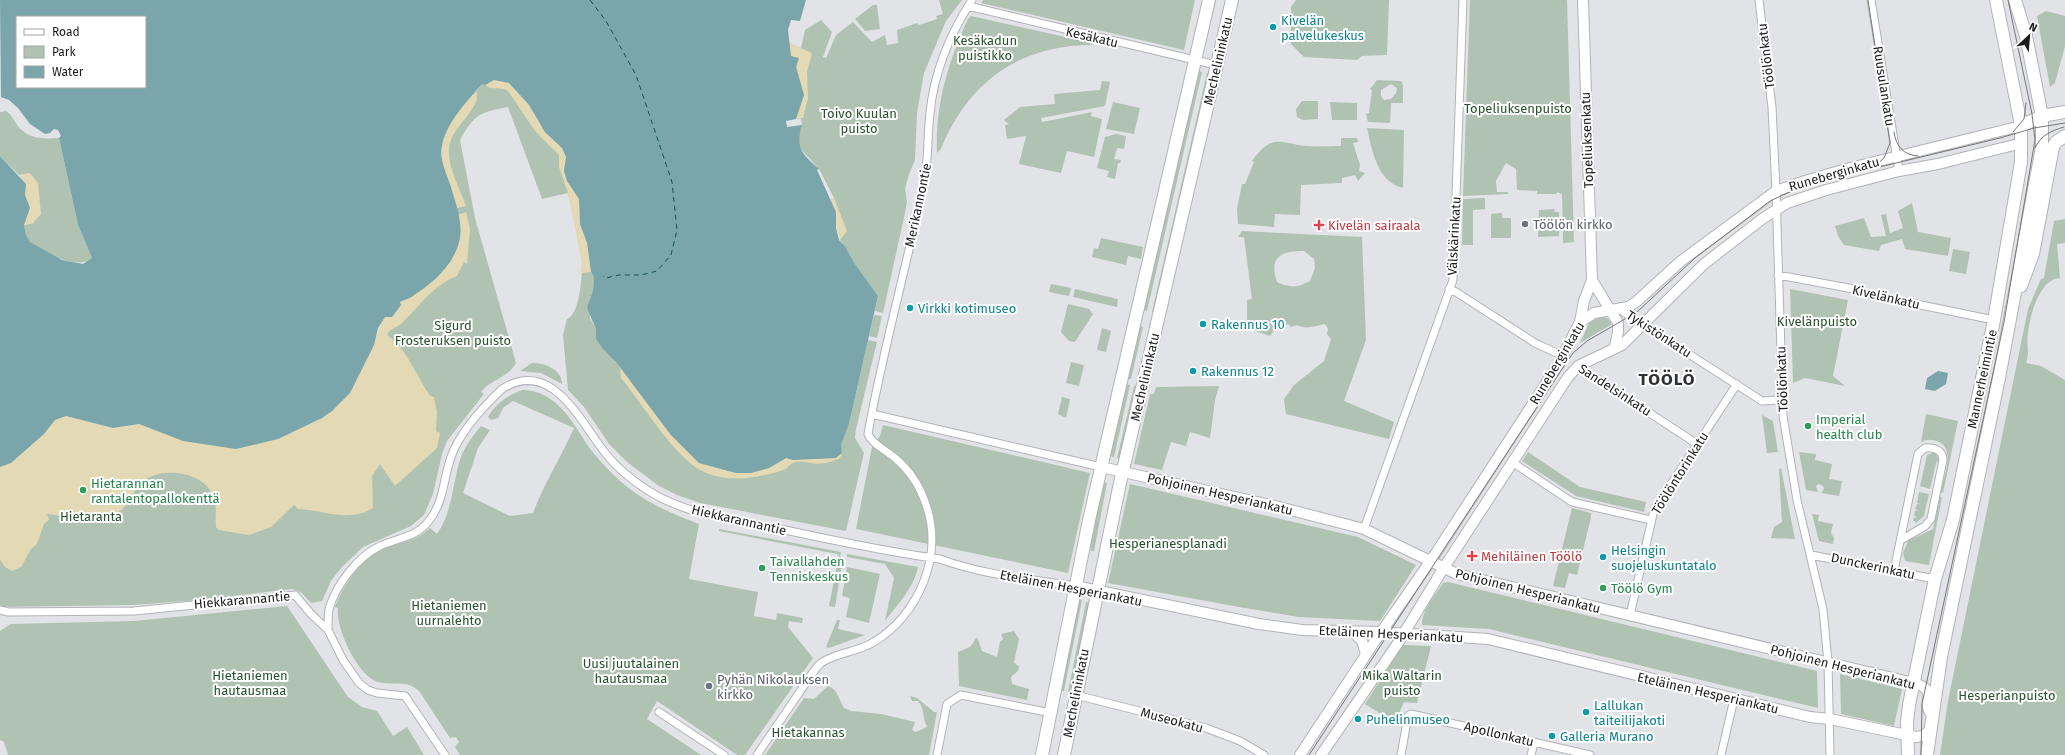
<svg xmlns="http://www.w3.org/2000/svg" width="2065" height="755" viewBox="0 0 2065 755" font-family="'Fira Sans',sans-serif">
<rect width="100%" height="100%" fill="#e2e3e7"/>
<path fill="#b0c2b2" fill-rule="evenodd" d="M939,0H962L946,21L924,73L917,113L915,160L909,174L905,189L907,202L905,213L883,313L875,311L878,296L853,261L845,246L840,240L836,212L831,200L834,198L819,169L799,147L798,137L802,125L801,119H796L804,95L789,43L801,48L805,30L821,20L832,32L823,57L826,58L836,35L853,22L872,42L885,35L887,45L898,43L897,30L917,23L919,25L937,19L936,16L943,14Z
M983,0H1195L1184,50L981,3Z
M1296,0H1389L1387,55L1362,56L1357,60L1304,57L1291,44V7Z
M1470,0H1567L1574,242L1563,243L1562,194L1557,192L1556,194H1537V191L1517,190L1516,169L1506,163L1496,181L1497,192H1508V194L1463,196Z
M873,5H877L880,29L865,31L855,19Z
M2046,11L2065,16V46L2055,83L2050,87L2037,16Z
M971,16L1092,43V45C1020,45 968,82 941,149L937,153C935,105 948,62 968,19Z
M1199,71L1202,72L1147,311L1143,310Z
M1207,73H1210L1156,313L1152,312Z
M1377,80L1401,81L1403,85V103H1391L1390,123L1368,122L1366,114L1369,113L1372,90L1370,89ZM1391,84L1397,88L1396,93L1391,99L1384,100L1381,96V90Z
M1102,81L1110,82L1105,106L1041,118L1042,122L1092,112L1091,116L1102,119L1094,157L1067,151L1061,173L1019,164L1026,136L1007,139L1005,125L1009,124L1004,120L1020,107L1055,104L1054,94L1100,90Z
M504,82L562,148L591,272L594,277L593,290L590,298V318L596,329V339L616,362L629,381L841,445L849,424L868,340L877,342L856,429L855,438L864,453L846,531L700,503L677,495L659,486L627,462L609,444L584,407L568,390L563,335L567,319C580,314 582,277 582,264C582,246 572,212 568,193L542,199L508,107C478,113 475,114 460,140L475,218L516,363C509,377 490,380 481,392L484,394L447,441L442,454L433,494L424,515L411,526L363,547L341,568L331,581L322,601L311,603L302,593L292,589L198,600L133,605L0,607V467L278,439L322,418L358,376L460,223L442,146L446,130L482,84Z
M1302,101H1318V119L1303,120L1297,117L1296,109Z
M1113,102L1140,108L1134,134L1106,129Z
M1330,102L1357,103V120H1332Z
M6,111C12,115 14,121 18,126C28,139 43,139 59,138L78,225L92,258C80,271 41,253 30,242C26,237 25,231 24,225L34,223L30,173L19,175L0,156V112Z
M1367,128L1404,130L1403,188C1377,182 1372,150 1367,128Z
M1116,134L1126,136L1124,149L1117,148L1114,159L1121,160L1120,163H1118L1115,179L1107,177L1109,171L1097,168L1105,137Z
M1341,138H1357L1358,142L1353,143L1360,165L1359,171L1365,173L1358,181L1355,175L1342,178V183L1301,185L1300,215L1275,214L1274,227L1238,224L1237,209L1242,184H1245L1254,162L1252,161C1272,133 1279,143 1306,146C1318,147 1330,146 1341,146Z
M1485,198V209L1473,210V245H1462L1463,199Z
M1912,203L1918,232L1951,238L1948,256L1905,249L1902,239L1881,245L1879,251L1844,245L1838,236L1835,226L1864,218L1871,237L1886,236L1881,215L1886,214L1890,233L1903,228L1898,211Z
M1555,209L1554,212H1559V236L1538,237L1539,210Z
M1502,213V218H1511V238H1491V214Z
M2065,219V243L2057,244L2060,278C2039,279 2030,316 2028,333C2026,343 2030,352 2026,363L2041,366L2065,380V755H1940L1948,701L2028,309L2041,279L2044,278L2054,221Z
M1242,231L1362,237L1366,340L1344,401L1394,422L1389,439L1286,414L1284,399L1294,385L1324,361L1331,339L1327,334L1328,329L1325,324C1315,326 1306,330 1297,325L1291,327L1288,324L1274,330L1270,336L1247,328V300L1252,299L1244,237H1238ZM1304,251L1314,259L1315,268L1310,281C1298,288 1290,288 1277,282C1268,256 1282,251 1304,251Z
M1101,238L1143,247L1141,259L1128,256L1126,265L1092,257L1094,248L1098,249Z
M1953,249L1970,252L1966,274L1949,271Z
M1051,284L1071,288L1069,296L1049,292Z
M1075,289L1118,299L1117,307L1073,297Z
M1790,289L1848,300L1833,376L1845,386L1805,378L1793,383Z
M1068,304L1089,309L1093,314L1075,342L1069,341L1061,332Z
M874,315L882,316L877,338L869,336Z
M1600,317L1607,318L1612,324L1580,343L1589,323Z
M1139,326L1143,327L1131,379L1127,378Z
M1102,328L1111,331L1106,352L1097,350Z
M1071,362L1084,365L1079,386L1066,383Z
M532,363C545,363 562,369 562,384L541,373L520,371Z
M1126,384L1130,385L1114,457L1109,456Z
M1134,386L1138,387L1122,459L1117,458Z
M1219,386L1215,400L1210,438L1190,432L1186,446L1171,442L1162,470L1134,464L1150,394H1154L1156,387Z
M522,390C556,390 572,421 588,446C597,458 608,470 619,480C642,501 670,513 699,524L689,579L758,592L754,616L776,620L777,613L803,618L802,623L789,621L788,627L813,658L745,755H737L657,701L647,719L701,755H460L455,747L459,742L456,737L450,738L419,691C406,679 393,686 378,682C358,677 335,627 338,608L335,607C344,585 359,561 380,550C399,541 413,544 430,528L437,534C452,512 452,488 459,463C463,449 472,437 481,426L490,430L478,448L463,493L510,516L533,513C544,484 561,457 574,428L513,401L504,407L498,418L491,420L488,417C495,404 508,395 522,390Z
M1062,397L1070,399L1066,418L1058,414Z
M1926,414L1958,421L1943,493L1940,492C1943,479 1956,450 1939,442C1932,439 1927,439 1921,442Z
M1762,415L1773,421L1778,452L1767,453Z
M883,425L1090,473L1068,573L856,529L872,447L880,436Z
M1528,452L1580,487L1646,502L1644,512L1576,496L1522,461Z
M1799,452L1816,454L1815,460L1832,464L1829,479L1842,481L1839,496L1821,493L1823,491L1824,487L1819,484L1816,486L1818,492L1806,490Z
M1935,452L1939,460L1936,463L1930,489L1920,486L1927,455Z
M1781,468L1795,539L1771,538L1774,527L1782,522L1779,469Z
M1104,482L1107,483L1094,551H1091L1090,543Z
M1130,484L1358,537L1416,565L1380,621L1299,617L1239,607L1108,583Z
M1919,492L1929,494L1924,516L1916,523L1913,520L1914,518L1917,517L1914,516L1915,511L1918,510L1915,509L1917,504H1920L1917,503Z
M1940,497H1942L1929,565L1905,561L1903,553L1909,539L1910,540L1933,529Z
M1572,508L1591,513V517L1577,575L1569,573L1565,588L1553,586Z
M1812,514L1819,515L1818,521L1833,524L1831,533L1834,538L1833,544L1819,541Z
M719,529L841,552L840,556L843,558L835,607L829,606L839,555L837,554L719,531Z
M847,554L918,567C914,588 897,605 885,621L894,578L885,564L847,557Z
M847,567L880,574L869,623L846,617L850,598L842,596Z
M1448,582L1817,671L1818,708L1489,629L1422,625C1422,609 1435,596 1443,583Z
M1078,599L1082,600L1064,691H1060Z
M1086,602L1091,603L1073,693L1068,692Z
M287,606L348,697L362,707L377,711L393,736L407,727L424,755H8L4,742L0,740V631L11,624L134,621Z
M837,620H840L838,629L865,635L829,648L826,647Z
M1014,631L1019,639L1014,662L1019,667L1018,671L1011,677L1012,684L1029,689L1027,700L959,686L958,652L970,647L977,637L982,651L997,657L1000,642L1003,639L1001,634Z
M1403,645L1431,646L1417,703L1404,702L1395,723L1365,704Z
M1840,674L1902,689L1894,726L1841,714Z
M828,686C838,689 839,700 844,708L851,711L881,714L915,722L912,730L916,732L927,727C922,717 925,709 918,701H912L910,696L917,698L934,712H937L929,755H765L804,698L814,699Z"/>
<path fill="#e3d9b5" d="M789,43L812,53L807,72L808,98L803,118L796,119L804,95L796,66L797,63L791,56Z
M494,80L509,83L529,105L545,132L562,148L566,157L564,171L579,199L580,224L587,243L591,272L581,273L582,263L568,193L559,167V155L535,131L508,91C500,86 492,91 485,85Z
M477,92C480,111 450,127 449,149C448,168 460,189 466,206L457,208L442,162V146L446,130L468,99Z
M30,173L38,183L41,214L33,223L24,225L30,208L25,195L26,184L19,175Z
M834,198L847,231L840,240C835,226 837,215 831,200Z
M466,212L470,229L467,264L464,262L457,276C433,285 419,307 401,324C395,329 390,328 387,335C407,349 416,375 430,396L434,397L437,412L436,431L440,433L437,448L395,486L380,464L372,476L373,508C349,523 324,510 298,509L294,505L271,527L249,535L219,530L216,527C215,517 217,506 214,497C204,471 161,466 142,482C133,490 128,508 118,512C105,517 87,525 73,521C70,521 68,518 65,517C59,515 53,515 47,514L49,520L44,524L37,544L31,549L21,567L12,571L5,567L0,560V467L11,463L44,434L55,420L66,416L113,428L139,424L278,439L322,418L377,335L381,321L399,302L409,299L436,278L451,261L460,223L458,215Z
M620,367L671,435L699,463L736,473L769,468L786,458L793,460L842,453L840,458C832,462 820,465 811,463C804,462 800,461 793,463C790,464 788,467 786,469C781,471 774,473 769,474C747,480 720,481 700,470C673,455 642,403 621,378Z"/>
<path fill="#7aa6ab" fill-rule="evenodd" d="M0,0H806L800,21L791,20L788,30L791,56L799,58L796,67L804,95L796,119L786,121L787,127L802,125C795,148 802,154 819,169L817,170L836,212V228L839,240L845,246L853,261L878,296L849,424L841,445L842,453L836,458L793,460L786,458L769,468L751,473H736L699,463L671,435L616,362L603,349L596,339V329L587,308L593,290L594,277L591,272L587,243L580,224L579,199L567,181L564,171L566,157L562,148L545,132L529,105L509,83L494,80L485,85L482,84C469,99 445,124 442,146C439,160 447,174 451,187C454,198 459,211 460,223C465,255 436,282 411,297C407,300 403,300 400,302L401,305L392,317H385L378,328L374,345L350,393L332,411L322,418L278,439L236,449L183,441L139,424L113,428L66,416L55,420L44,434L11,463L0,467V156L26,184L25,195L30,208L24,225L26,235L30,242L62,260L83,264L92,258L78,225L59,138L61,136L58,130L54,129L50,133L45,134L30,124L18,108L9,100L1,97ZM17,17H145V87H17Z
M1938,371L1948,373L1946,384L1935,391L1925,389L1927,378Z"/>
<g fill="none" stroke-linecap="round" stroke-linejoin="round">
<path stroke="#115258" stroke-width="1" stroke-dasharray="5 4" stroke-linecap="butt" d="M590,0L606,21L636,75L672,182L677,230L671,255L657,271L641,275H619L606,278L603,276"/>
<defs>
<path id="street" d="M1759,0L1772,107L1776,191L1783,416L1797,500L1823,609L1828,662L1830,755
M1871,0L1899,171
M968,6L1216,65
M1778,275L1859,290L1867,294L1994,320
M1449,289L1456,292L1535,343L1563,356
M1619,309L1762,401L1782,400
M1578,366L1697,444
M872,414L1101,467
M1512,462L1572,502L1651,520
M1364,529L1453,280L1463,0
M1811,555L1935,579
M1894,571L1896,561L1918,454L1925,448C1934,447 1943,450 1943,460L1931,519L1925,526L1901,540
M0,610L8,612L134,611L295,595L311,614L328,630L343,660L359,683L368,690L377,693L405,696L445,755
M1630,615L1654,510L1737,384
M328,630C328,623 328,615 329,609C336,585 357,557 380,546C397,538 415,538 428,522C444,503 443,480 451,457C460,431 483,407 502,389C552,357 581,423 606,454C617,468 632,480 647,490C688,516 739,521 785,530C836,541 888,552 940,559C983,575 1030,579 1075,586
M1076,695L1206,728L1240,741L1264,755
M659,712L724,755
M757,755C772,733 786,712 801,690C807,682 813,670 821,663C835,653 857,652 872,643C919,616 945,554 925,502C919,484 909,470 895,458C887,451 872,444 868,434C883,349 907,266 924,182C929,159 927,136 930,113C934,72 950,34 972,0
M937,755L947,704L961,695L1051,713
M1401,755L1408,716L1411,714L1590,755
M1531,755L1534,743
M1721,755L1734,699"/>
<path id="secondary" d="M1592,280L1618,323V332L1615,347
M1580,322L1584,301L1592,280L1583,0
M1101,467L1275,506L1364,529L1457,574L1914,683C1936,690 1924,696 1929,711
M1075,586L1259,624L1302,630L1381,632L1488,639L1810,717L1830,719L1916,737L1923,736L1930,730
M1354,633L1362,641L1366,654
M1300,755L1375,641L1436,553L1558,365L1580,322L1594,313L1628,307L1636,302L1681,261L1776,191L1805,181L1846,169L2021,126
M1321,755L1398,643L1443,569L1568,377L1578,366L1622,345L1704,264L1762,219L1787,203L1826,190L1899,171L1938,164L2022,143"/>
<path id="primary" d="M2021,126L2042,116L2065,112
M2021,286L2033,254L2053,147L2056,142L2065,136
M1042,755L1089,520L1209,0
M1064,755L1120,483L1232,0
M1908,755L1907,722L1909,705L1935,579L1953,520L1994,320L2021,162V125L1996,0
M1927,755L1941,657L1999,378L2042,147V116L2026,36L2015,0"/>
</defs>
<use href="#street" stroke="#b2b3b7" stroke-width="9"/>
<use href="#secondary" stroke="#b2b3b7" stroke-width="12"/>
<use href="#primary" stroke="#b2b3b7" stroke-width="14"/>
<use href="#street" stroke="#fff" stroke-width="7"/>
<use href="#secondary" stroke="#fff" stroke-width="10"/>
<use href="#primary" stroke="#fff" stroke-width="12"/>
<path stroke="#767678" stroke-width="1" d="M1868,0L1890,143L1884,158L1875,166
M1894,132C1896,146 1903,155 1918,156
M2013,132L2024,119L2026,103
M2035,148C2041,135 2051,131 2064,127
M1309,755L1560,372L1573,353L1587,341L1637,312L1695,258L1770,201L1794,190L1838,177L2000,138L2034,128L2065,123
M1921,755L1922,704L2004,322L2035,140L2032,114L2008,0"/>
</g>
<g fill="#0f9aa8" stroke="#fff" stroke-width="1.5">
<circle cx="1273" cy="27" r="4"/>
<circle cx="910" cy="308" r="4"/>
<circle cx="1203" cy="324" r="4"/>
<circle cx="1193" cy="371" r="4"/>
<circle cx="1603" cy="557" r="4"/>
<circle cx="1586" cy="712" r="4"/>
<circle cx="1358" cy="719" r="4"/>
<circle cx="1552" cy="736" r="4"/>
</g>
<g fill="#6b7280" stroke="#fff" stroke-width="1.5">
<circle cx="1525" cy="224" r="4"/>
<circle cx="709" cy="686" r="4"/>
</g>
<g fill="#e0444e" stroke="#fff" stroke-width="1.5">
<path d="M1317 219h4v4h4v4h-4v4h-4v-4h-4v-4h4z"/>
<path d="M1470 550h4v4h4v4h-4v4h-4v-4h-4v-4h4z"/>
</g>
<g fill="#2e9e5b" stroke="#fff" stroke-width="1.5">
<circle cx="1808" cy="426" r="4"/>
<circle cx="83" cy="490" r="4"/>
<circle cx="762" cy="568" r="4"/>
<circle cx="1603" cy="588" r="4"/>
</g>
<g text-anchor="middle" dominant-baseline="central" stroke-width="4" stroke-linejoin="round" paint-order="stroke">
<g font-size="13" fill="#0d838f" stroke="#fff" text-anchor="start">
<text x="1281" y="20">Kivelän<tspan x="1281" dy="15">palvelukeskus</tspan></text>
<text x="918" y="308">Virkki kotimuseo</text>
<text x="1211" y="324">Rakennus 10</text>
<text x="1201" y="371">Rakennus 12</text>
<text x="1611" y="550">Helsingin<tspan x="1611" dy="15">suojeluskuntatalo</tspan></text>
<text x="1594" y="705">Lallukan<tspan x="1594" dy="15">taiteilijakoti</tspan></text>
<text x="1366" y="719">Puhelinmuseo</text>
<text x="1560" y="736">Galleria Murano</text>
</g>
<g font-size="13" fill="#1b1b1c" stroke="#fff">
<text transform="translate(1092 37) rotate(13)">Kesäkatu</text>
<text transform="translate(1766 56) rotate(-97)">Töölönkatu</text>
<text transform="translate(1218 61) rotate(-77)">Mechelininkatu</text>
<text transform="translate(1884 86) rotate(81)">Ruusulankatu</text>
<text transform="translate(1587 140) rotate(-92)">Topeliuksenkatu</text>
<text transform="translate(1834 174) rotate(-16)">Runeberginkatu</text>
<text transform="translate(918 205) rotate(-78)">Merikannontie</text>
<text transform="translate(1454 236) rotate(-87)">Välskärinkatu</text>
<text transform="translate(1886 297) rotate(13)">Kivelänkatu</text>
<text transform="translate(1659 334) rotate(33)">Tykistönkatu</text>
<text transform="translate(1557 363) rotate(-59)">Runeberginkatu</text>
<text transform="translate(1145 377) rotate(-77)">Mechelininkatu</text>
<text transform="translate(1782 379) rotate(-92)">Töölönkatu</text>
<text transform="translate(1982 379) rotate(-78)">Mannerheimintie</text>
<text transform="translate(1615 390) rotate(33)">Sandelsinkatu</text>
<text transform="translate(1680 473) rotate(-58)">Töölöntorinkatu</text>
<text transform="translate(1220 494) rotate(13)">Pohjoinen Hesperiankatu</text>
<text transform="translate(739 520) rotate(13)">Hiekkarannantie</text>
<text transform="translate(1873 566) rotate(12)">Dunckerinkatu</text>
<text transform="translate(1071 588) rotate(11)">Eteläinen Hesperiankatu</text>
<text transform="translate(1528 591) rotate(14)">Pohjoinen Hesperiankatu</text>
<text transform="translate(242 600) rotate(-5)">Hiekkarannantie</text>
<text transform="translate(1391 634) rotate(3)">Eteläinen Hesperiankatu</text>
<text transform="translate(1843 667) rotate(14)">Pohjoinen Hesperiankatu</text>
<text transform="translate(1076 693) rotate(-79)">Mechelininkatu</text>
<text transform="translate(1708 693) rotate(13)">Eteläinen Hesperiankatu</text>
<text transform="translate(1172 720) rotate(15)">Museokatu</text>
<text transform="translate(1499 734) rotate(13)">Apollonkatu</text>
</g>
<g font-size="13" fill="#26532e" stroke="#fff">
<text x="985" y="40">Kesäkadun<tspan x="985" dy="15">puistikko</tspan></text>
<text x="1518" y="108">Topeliuksenpuisto</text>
<text x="859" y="113">Toivo Kuulan<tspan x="859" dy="15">puisto</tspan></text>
<text x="1817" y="321">Kivelänpuisto</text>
<text x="453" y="325">Sigurd<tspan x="453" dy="15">Frosteruksen puisto</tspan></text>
<text x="91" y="516">Hietaranta</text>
<text x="1168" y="543">Hesperianesplanadi</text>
<text x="449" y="605">Hietaniemen<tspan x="449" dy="15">uurnalehto</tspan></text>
<text x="631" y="663">Uusi juutalainen<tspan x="631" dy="15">hautausmaa</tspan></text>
<text x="250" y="675">Hietaniemen<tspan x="250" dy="15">hautausmaa</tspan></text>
<text x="1402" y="675">Mika Waltarin<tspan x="1402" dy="15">puisto</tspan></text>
<text x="2007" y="695">Hesperianpuisto</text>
<text x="808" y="732">Hietakannas</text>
</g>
<g font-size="13" fill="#5b616d" stroke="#fff" text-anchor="start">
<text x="1533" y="224">Töölön kirkko</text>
<text x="717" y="679">Pyhän Nikolauksen<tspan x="717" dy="15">kirkko</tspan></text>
</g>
<g font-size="13" fill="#be3a42" stroke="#fff" text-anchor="start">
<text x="1328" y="225">Kivelän sairaala</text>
<text x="1481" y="556">Mehiläinen Töölö</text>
</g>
<g font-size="13" fill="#27864d" stroke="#fff" text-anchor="start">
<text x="1816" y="419">Imperial<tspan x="1816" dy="15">health club</tspan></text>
<text x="91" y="483">Hietarannan<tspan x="91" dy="15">rantalentopallokenttä</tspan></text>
<text x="770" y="561">Taivallahden<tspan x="770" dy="15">Tenniskeskus</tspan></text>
<text x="1611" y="588">Töölö Gym</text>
</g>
<g font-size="17" font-weight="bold" letter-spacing="1" fill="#2f3033" stroke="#fff">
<text x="1667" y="379">TÖÖLÖ</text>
</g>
</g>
<rect x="16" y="16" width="130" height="72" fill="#ffffff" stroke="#a4a4a4"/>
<rect x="24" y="29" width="20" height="6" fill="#ffffff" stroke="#a4a4a4"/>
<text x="52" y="36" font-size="12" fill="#1b1b1c">Road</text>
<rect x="24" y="46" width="20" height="12" fill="#b0c2b2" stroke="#a4a4a4"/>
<text x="52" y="56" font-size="12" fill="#1b1b1c">Park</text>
<rect x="24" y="66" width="20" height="12" fill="#7aa6ab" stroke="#a4a4a4"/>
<text x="52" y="76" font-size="12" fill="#1b1b1c">Water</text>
<g transform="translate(2029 36) rotate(26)" stroke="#ffffff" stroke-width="3" paint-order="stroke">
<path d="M0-3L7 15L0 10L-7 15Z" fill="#1b1b1c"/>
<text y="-6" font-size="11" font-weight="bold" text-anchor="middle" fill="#1b1b1c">N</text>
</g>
</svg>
